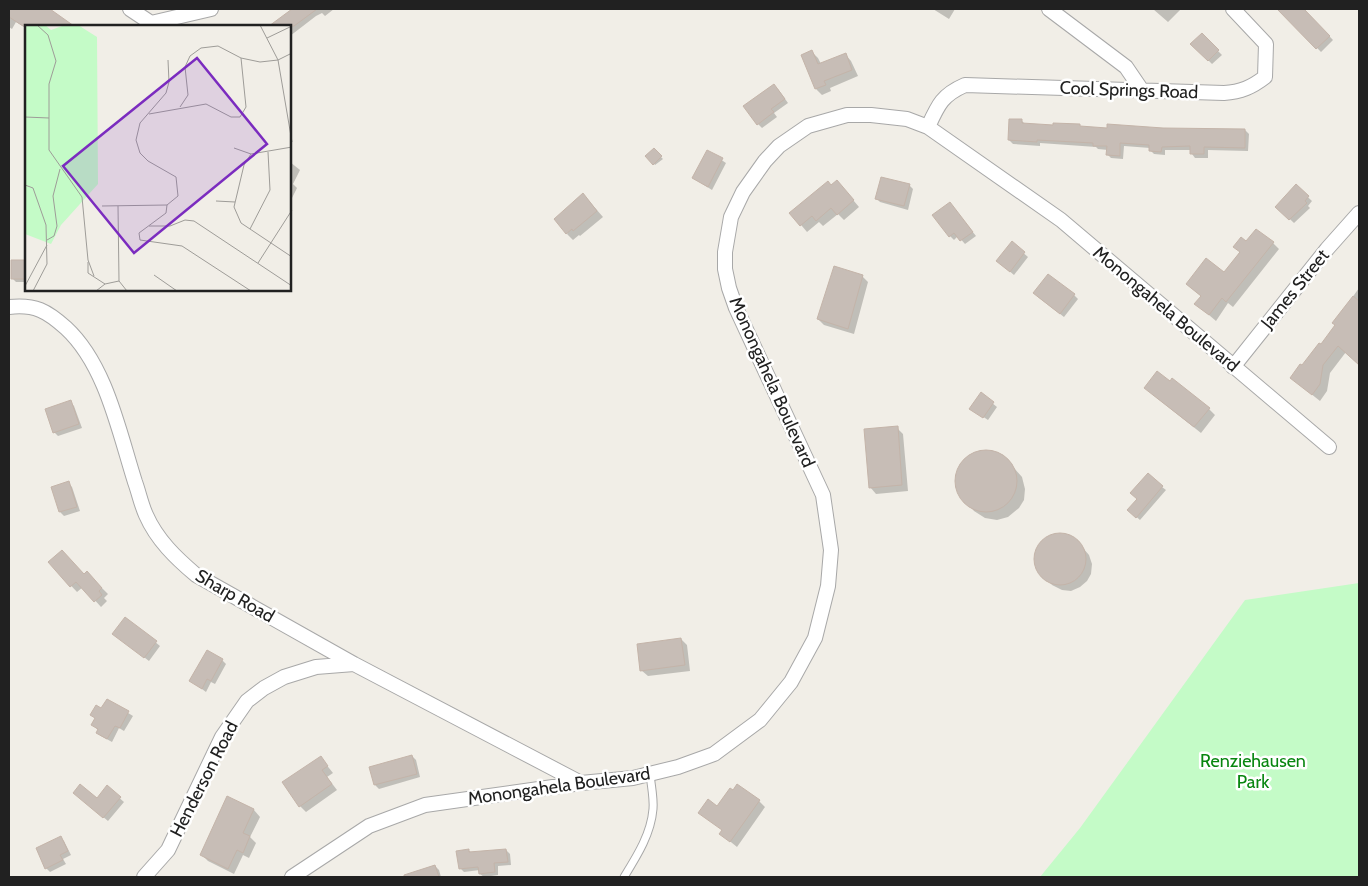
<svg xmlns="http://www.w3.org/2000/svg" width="1368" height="886" viewBox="0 0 1368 886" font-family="Cabin,sans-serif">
<rect width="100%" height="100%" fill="#f1eee7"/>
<path fill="#c4fbc7" d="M1359,583V877H1040L1080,828L1245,600Z"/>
<path fill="#0003" d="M9,9H48L72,26H26V28L16,22L12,29L9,27Z
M294,9H334L325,16L322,13L316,16L290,36V26L272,25Z
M933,9H955L949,19Z
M1153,9H1181L1168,22Z
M1279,9H1303L1333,40L1321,52Z
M1202,35L1222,55L1212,64L1192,44Z
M812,52L818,58L821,64L845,54L851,61L858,76L830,88L831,91L822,95L816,89L803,56Z
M778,89L788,103L774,113L777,117L762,128L758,124Z
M1022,121L1025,124L1081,128L1245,130L1249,134L1248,151L1208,150V158H1195L1192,154L1191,150H1165V155L1154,154L1150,150V148L1124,146L1123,159L1111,158L1107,154L1108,150L1098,149L1096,147L1040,143V146L1013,144L1009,140Z
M654,150L663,159L655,165L647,156Z
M708,151L726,163L712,190L693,178Z
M290,162L300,170L293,184L297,188L291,200H290Z
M909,185L913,189L908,210L880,202L876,198Z
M1296,186L1312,201L1308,206L1310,208L1294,223L1277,207Z
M831,187L843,188L859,207L844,220L838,214L823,226L819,222L807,232L791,213Z
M583,194L603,217L580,236L579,235L573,240L567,234Z
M953,207L976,236L965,244L958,236L954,240L950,236Z
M1012,243L1028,257L1014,275L1002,265Z
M1246,243H1273L1279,249L1233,307L1228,303L1216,321L1196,304L1202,297L1187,284L1225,273Z
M12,261H26V282H16L12,278Z
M862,276L868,282L854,334L824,325L818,319Z
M1359,288V346L1357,349L1359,351V364L1346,352L1330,373L1327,391L1320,401L1291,378L1303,367L1336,326L1334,323Z
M1074,295L1078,299L1064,317L1038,297Z
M981,394L997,407L988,420L973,410Z
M1152,394L1209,409L1215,415L1201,433Z
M70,402L74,406L82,428L58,436L54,432Z
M897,428L903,434L908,491L876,494L870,487Z
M984,451L997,453L1006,459L1022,477L1025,489L1024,500L1019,508L1008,517L997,520L985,518L974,511L959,494L956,482L958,472L964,461L972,455Z
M68,483L72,487L80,511L64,516L60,512Z
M1162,487L1166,490L1140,520L1132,513L1138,499Z
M1058,535L1069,536L1077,541L1089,555L1092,564L1091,574L1087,581L1080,587L1071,591L1062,590L1052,585L1039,571L1036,560L1037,550L1042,543L1049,538Z
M49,562L93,579L108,594L104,598L107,601L101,607L83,587L77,592Z
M126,618L160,646L149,661L118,637Z
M681,639L687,645L690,671L648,676L641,670Z
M222,660L226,664L215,684L211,682L206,692L191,681Z
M107,700L133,716L124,731L119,728L112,742L101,736L97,732L98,730L93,725Z
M412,756L416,760L420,777L379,789L375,785L371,767Z
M321,758L333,773L327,777L337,790L306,812L300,806Z
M107,787L124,802L108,821L78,796L97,799Z
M228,798L254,810L260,817L250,837L256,843L249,858L243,855L234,874L208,861L202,855Z
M759,801L765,807L737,847L721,834L723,831L717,808Z
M60,837L64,841L71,855L63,859L66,864L50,872L46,868Z
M468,850L472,853L506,850L510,854L511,865L498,866V875L484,877L480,874V870L464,872L460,868Z
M435,866L439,870L441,877H402Z"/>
<path fill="#c7bdb6" stroke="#c4b4a9" d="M9,9H50L74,26H23L9,17Z
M292,9H317L294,26H269Z
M1277,9H1304L1330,36L1316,49Z
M1202,33L1219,50L1208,61L1190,44Z
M812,50L818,64L846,53L852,70L824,81L826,85L815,89L801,55Z
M774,84L785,99L771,109L774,112L757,125L743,106Z
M1009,119H1022V123L1053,125V123L1080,124V126L1107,128V124L1163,128L1245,129V148L1204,147V154H1190V146L1162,147L1161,152L1149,151V145L1120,143V156L1106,155L1107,146H1093V143L1037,140V142L1008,140Z
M654,148L662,156L653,165L645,156Z
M707,150L723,158L708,187L692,178Z
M881,177L910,184L904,206L875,199Z
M837,180L854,200L837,215L831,208L816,221L812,216L800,226L789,213L828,181L831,185Z
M1296,184L1309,196L1305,201L1307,203L1289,220L1275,207Z
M583,193L597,211L573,231L572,229L566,234L554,219Z
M950,202L973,232L960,241L954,233L949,237L932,215Z
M1256,229L1274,242L1226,302L1222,298L1209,315L1194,304L1201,296L1186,284L1206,258L1224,272L1240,252L1233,247L1241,237L1246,241Z
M1012,241L1025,252L1010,272L996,261Z
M11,260H26V279H11Z
M834,266L863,275L848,329L817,319Z
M1048,274L1075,294L1060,314L1033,293Z
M1353,296L1359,301V365L1338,346L1323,365L1320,384L1312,395L1290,378L1300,364L1302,365L1319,343L1321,344L1335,325L1332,323Z
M1157,371L1170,381L1172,378L1210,408L1194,427L1144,388Z
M981,392L994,402L983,418L969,409Z
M71,400L79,424L53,433L45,409Z
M898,426L902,485L869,488L864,429Z
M955 481a31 31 0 1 1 62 0a31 31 0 1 1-62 0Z
M1148,473L1163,486L1136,518L1127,510L1137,499L1130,493Z
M69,481L77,507L59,512L51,487Z
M1034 559a26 26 0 1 1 52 0a26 26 0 1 1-52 0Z
M62,550L84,574L87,571L102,588L99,591L102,595L94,602L76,582L70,587L48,562Z
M125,617L157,641L144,658L112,634Z
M681,638L685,665L640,671L637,644Z
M207,650L223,659L211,681L207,679L202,689L189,681Z
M107,699L129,711L120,728L115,726L107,739L96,733L98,729L91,725L95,718L90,715L96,705L101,708Z
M412,755L417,774L374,785L369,767Z
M321,756L328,766L322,770L332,784L299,807L282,782Z
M80,784L97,798L107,785L121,797L103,818L73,793Z
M737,784L760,800L730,842L719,834L722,830L698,813L708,799L717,806L730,788L733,790Z
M227,796L254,809L243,833L250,836L243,853L237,850L228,869L200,855Z
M61,836L68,851L60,855L63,860L45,869L36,848Z
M469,849V852L506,849L508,862L494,863L495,872L479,874L478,867L459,869L456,851Z
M435,865L439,877H404V875Z"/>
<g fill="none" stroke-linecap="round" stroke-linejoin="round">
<defs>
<path id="service" d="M624,877C637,856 651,834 653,809C654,798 651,785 650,774"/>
<path id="minor" d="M130,9L151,23L211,9
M1049,9L1126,67L1141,89
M928,127C938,105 942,95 965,85L1224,93C1241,92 1252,87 1265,77L1266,44L1233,9
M9,307C35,304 47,311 66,328C106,365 119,432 135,482C139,493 141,504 146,515C157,540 176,558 196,575L354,664L581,783
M1233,367L1327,249L1359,213
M144,877L168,850L222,737L247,701L264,688L284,677L316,667L354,664
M292,877L369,826L425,805L581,783L633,778L678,767L714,754L760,720L791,682L815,638L828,586L831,550L823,495L736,308L729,288L725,269V252L731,217L743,192L765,161L779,146L808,126L847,115H871L907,119L928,127L1061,220L1329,447"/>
</defs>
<use href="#service" stroke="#a8a8a8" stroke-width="9"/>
<use href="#minor" stroke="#a8a8a8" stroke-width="16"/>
<use href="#service" stroke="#fff" stroke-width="7"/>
<use href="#minor" stroke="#fff" stroke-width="14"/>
</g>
<g text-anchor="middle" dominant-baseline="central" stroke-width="5" stroke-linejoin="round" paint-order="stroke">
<g font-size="18" fill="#212121" stroke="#fff">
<text transform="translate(1129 90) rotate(2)">Cool Springs Road</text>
<text transform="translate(1295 289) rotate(-51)">James Street</text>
<text transform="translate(1166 309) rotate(40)">Monongahela Boulevard</text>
<text transform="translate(772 382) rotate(66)">Monongahela Boulevard</text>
<text transform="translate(235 596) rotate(30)">Sharp Road</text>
<text transform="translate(204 779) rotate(-63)">Henderson Road</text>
<text transform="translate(559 786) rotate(-8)">Monongahela Boulevard</text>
</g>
<g font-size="18" fill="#088610" stroke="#fff">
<text x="1253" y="761">Renziehausen<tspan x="1253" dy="21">Park</tspan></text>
</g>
</g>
<g transform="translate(25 25)">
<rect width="266" height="266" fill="#f1eee7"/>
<path d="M0,0H20L26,5L40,0H53L72,12L73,159L36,200L26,219L0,209Z" fill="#c4fbc7"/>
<path fill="none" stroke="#9e9c98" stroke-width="1" d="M12,0L23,10L31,36L24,59V125L57,172L63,235L69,251M235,0L253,35L267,117M242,13L267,1M155,82L163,70L160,42L165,31L176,23L193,21L216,33L235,37L253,35L267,28M124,89L181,79L206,92H215L221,82L216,33M0,92L24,93M267,122L226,129L219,140L209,182L216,198L267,232M209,123L226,129M0,160L8,163L21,200L22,239L8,266M191,176L210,177M142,180L141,188L114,208L115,215L157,221L226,266M77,181L142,180L153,171L151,152L123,136L115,128L111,115L115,98L141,68L144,57L143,35M93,181L94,256L102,266M124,201H145L160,195L169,196L267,261M225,204L245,165L243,127M22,215L29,211L32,201L28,171L35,144M63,237V248L80,259M233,238L267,185M129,250L152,266M0,261L22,220M71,266L80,259L94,256"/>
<path fill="#7b2cbf" fill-opacity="0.15" stroke="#7b2cbf" stroke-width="2.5" d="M172,33L242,119L109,228L38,141Z"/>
<rect width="266" height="266" fill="none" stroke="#212121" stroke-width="2.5"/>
</g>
<rect width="1368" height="886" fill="none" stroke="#212121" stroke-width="20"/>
</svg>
